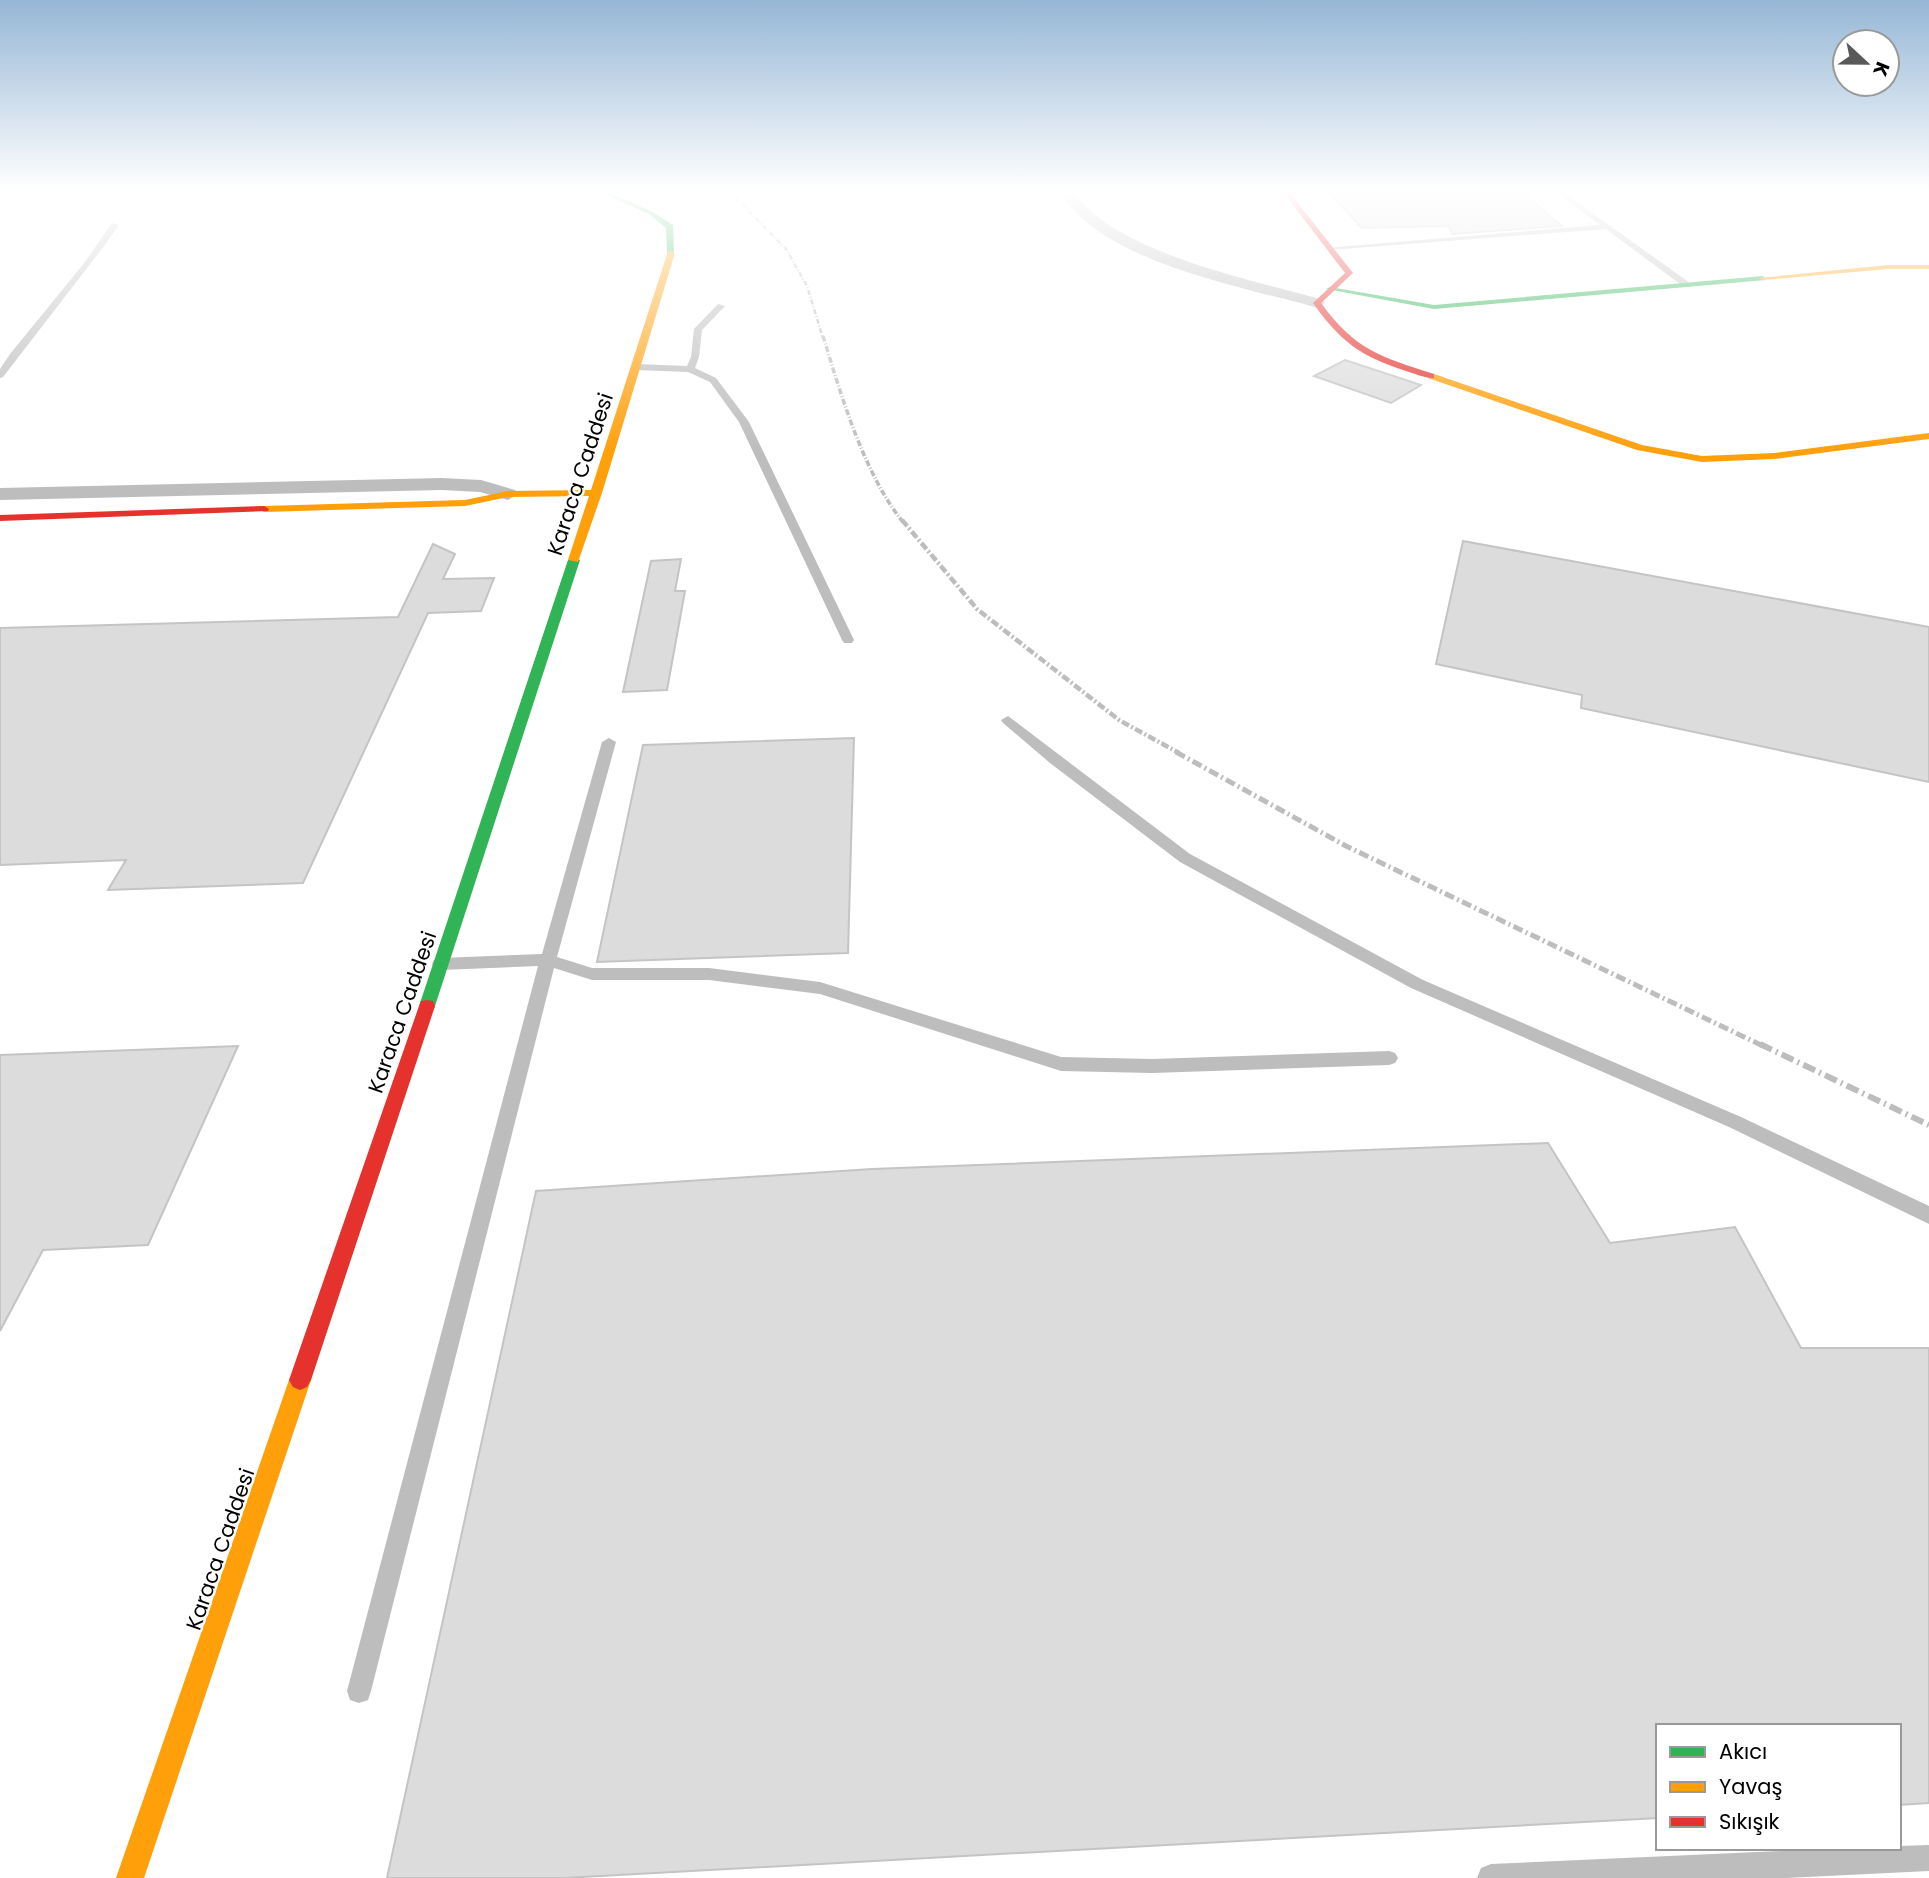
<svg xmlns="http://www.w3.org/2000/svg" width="1929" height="1878" viewBox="0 0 1929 1878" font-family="Poppins,sans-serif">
<rect width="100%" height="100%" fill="#fff"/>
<path fill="#dcdcdc" stroke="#c4c4c4" stroke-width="2" d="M1328,192H1521L1562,226L1452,234L1449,226L1362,228Z
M1345,360L1421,385L1391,403L1314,376Z
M1463,541L1929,627V782L1581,708L1582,695L1436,664Z
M433,544L455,554L443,579L494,578L481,611L428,613L303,883L108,890L126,860L0,865V628L398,617Z
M681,559L675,591H685L667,690L623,692L651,561Z
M854,738L848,953L597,962L643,745Z
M238,1046L148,1245L43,1250L0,1331V1055Z
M1548,1143L1610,1243L1735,1227L1801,1348H1929V1803L1899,1805V1726H1658V1818L564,1878H387L536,1191L872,1169Z"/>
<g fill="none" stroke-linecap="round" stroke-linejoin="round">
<path fill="#bdbdbd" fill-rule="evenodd" d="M1556,192H1563L1690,283V287H1684L1606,229L1329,250L1325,248L1600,225Z
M112,223L119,225L104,246L3,377L0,378V369L10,354L85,262Z
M718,304L725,306L702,330L699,357L695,368L716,378L749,422L854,640L852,643H844L842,640L739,422L710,382L688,372L636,370L632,367L636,364L687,366L691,357L694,329Z
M1008,716L1190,854L1423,980L1741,1117L1929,1206V1224L1729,1127L1411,988L1180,862L1050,763L1003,723L1001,720Z
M609,738L616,742L557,957L592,968H709L820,982L1061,1057L1152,1059L1389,1051L1395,1053L1398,1058L1395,1063L1389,1065L1152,1073L1061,1071L820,994L709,980H592L554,968L371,1691L368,1700L359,1703L350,1700L347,1691L538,966L440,970L434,968L432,964L434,960L440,958L542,954L602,742Z
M1929,1845V1871L1786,1878H1477L1481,1868L1491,1864L1848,1848H1899V1846Z"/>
<path fill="#bdbdbd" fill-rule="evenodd" d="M1061,192H1073C1118,254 1250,279 1323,300L1325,303L1317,308L1311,306C1239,286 1099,261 1061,192Z
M442,478L481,480L515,490L518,494L508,500L480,492L442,490L0,500V488Z"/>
<path fill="#30b455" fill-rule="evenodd" d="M600,192H608L653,212L673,225L674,255L667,253L666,228L649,214Z
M1763,276L1766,280L1434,309L1326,289L1330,287L1434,305Z
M574,557L580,560L435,1006L433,1011H421L419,1006L568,560Z"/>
<path fill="#ff9f0a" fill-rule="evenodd" d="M668,251L675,253L602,493L578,562L568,560L589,496L508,497L465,506L264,512L259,509L264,506L465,500L508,491L591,490Z
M1888,265H1929V269H1888L1763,280L1759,278Z
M1431,373L1642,445L1702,456L1774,453L1929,433V439L1774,459L1702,462L1637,450L1428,378V374Z
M300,1370L307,1373L311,1380L144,1878H116L289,1380L293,1373Z"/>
<path fill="#e5322d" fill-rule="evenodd" d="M1283,192H1289L1353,273L1321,303C1355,350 1381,357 1434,374V378C1424,378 1413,373 1403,370C1360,356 1339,340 1313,303L1345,273Z
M264,506L269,509L268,511L0,521V515Z
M427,1000L433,1001L435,1006L311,1380L307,1387L300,1390L293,1387L289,1380L419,1006L421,1001Z"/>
<path stroke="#bdbdbd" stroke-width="2.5" stroke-dasharray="5 2 1 2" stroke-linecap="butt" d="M726,192L735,197L786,249L807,286L823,338"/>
<path stroke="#bdbdbd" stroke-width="3.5" stroke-dasharray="6 2 1 2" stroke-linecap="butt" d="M823,336C841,395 864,474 903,522"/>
<path stroke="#bdbdbd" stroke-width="4.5" stroke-dasharray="8 2.5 2 2.5" stroke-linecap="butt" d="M902,520L977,609L1119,720L1179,753"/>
<path stroke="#bdbdbd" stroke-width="5" stroke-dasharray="10 3.5 2 3.5" stroke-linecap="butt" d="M1176,752L1346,846L1763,1046"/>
<path stroke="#bdbdbd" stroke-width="6" stroke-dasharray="13 4.5 2 4.5" stroke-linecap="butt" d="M1760,1044L1929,1125"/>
</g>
<linearGradient id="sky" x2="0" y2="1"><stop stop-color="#96b7d6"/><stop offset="0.42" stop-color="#fff"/><stop offset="1" stop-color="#fff" stop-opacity="0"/></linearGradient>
<rect width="1929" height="454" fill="url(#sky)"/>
<g text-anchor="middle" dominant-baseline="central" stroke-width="5" stroke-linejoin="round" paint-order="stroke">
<g font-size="21" fill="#000" stroke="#fff">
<text transform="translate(580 474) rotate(-72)">Karaca Caddesi</text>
<text transform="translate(402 1012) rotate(-71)">Karaca Caddesi</text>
<text transform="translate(220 1549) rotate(-71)">Karaca Caddesi</text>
</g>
</g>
<rect x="1656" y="1724" width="245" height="126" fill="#ffffff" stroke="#999999" stroke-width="2"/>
<rect x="1670" y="1747" width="35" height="10" fill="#30b455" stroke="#999999" stroke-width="2"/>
<text x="1719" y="1759" font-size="21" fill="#000000">Akıcı</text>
<rect x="1670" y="1782" width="35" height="10" fill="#ff9f0a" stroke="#999999" stroke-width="2"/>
<text x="1719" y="1794" font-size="21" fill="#000000">Yavaş</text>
<rect x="1670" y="1817" width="35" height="10" fill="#e5322d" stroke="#999999" stroke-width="2"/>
<text x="1719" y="1829" font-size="21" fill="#000000">Sıkışık</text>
<g transform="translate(1866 63) rotate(112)"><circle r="33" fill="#ffffff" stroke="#999999" stroke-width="2"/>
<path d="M0-5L12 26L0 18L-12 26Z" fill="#595959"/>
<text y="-10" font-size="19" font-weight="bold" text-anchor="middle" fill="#000000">K</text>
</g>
</svg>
